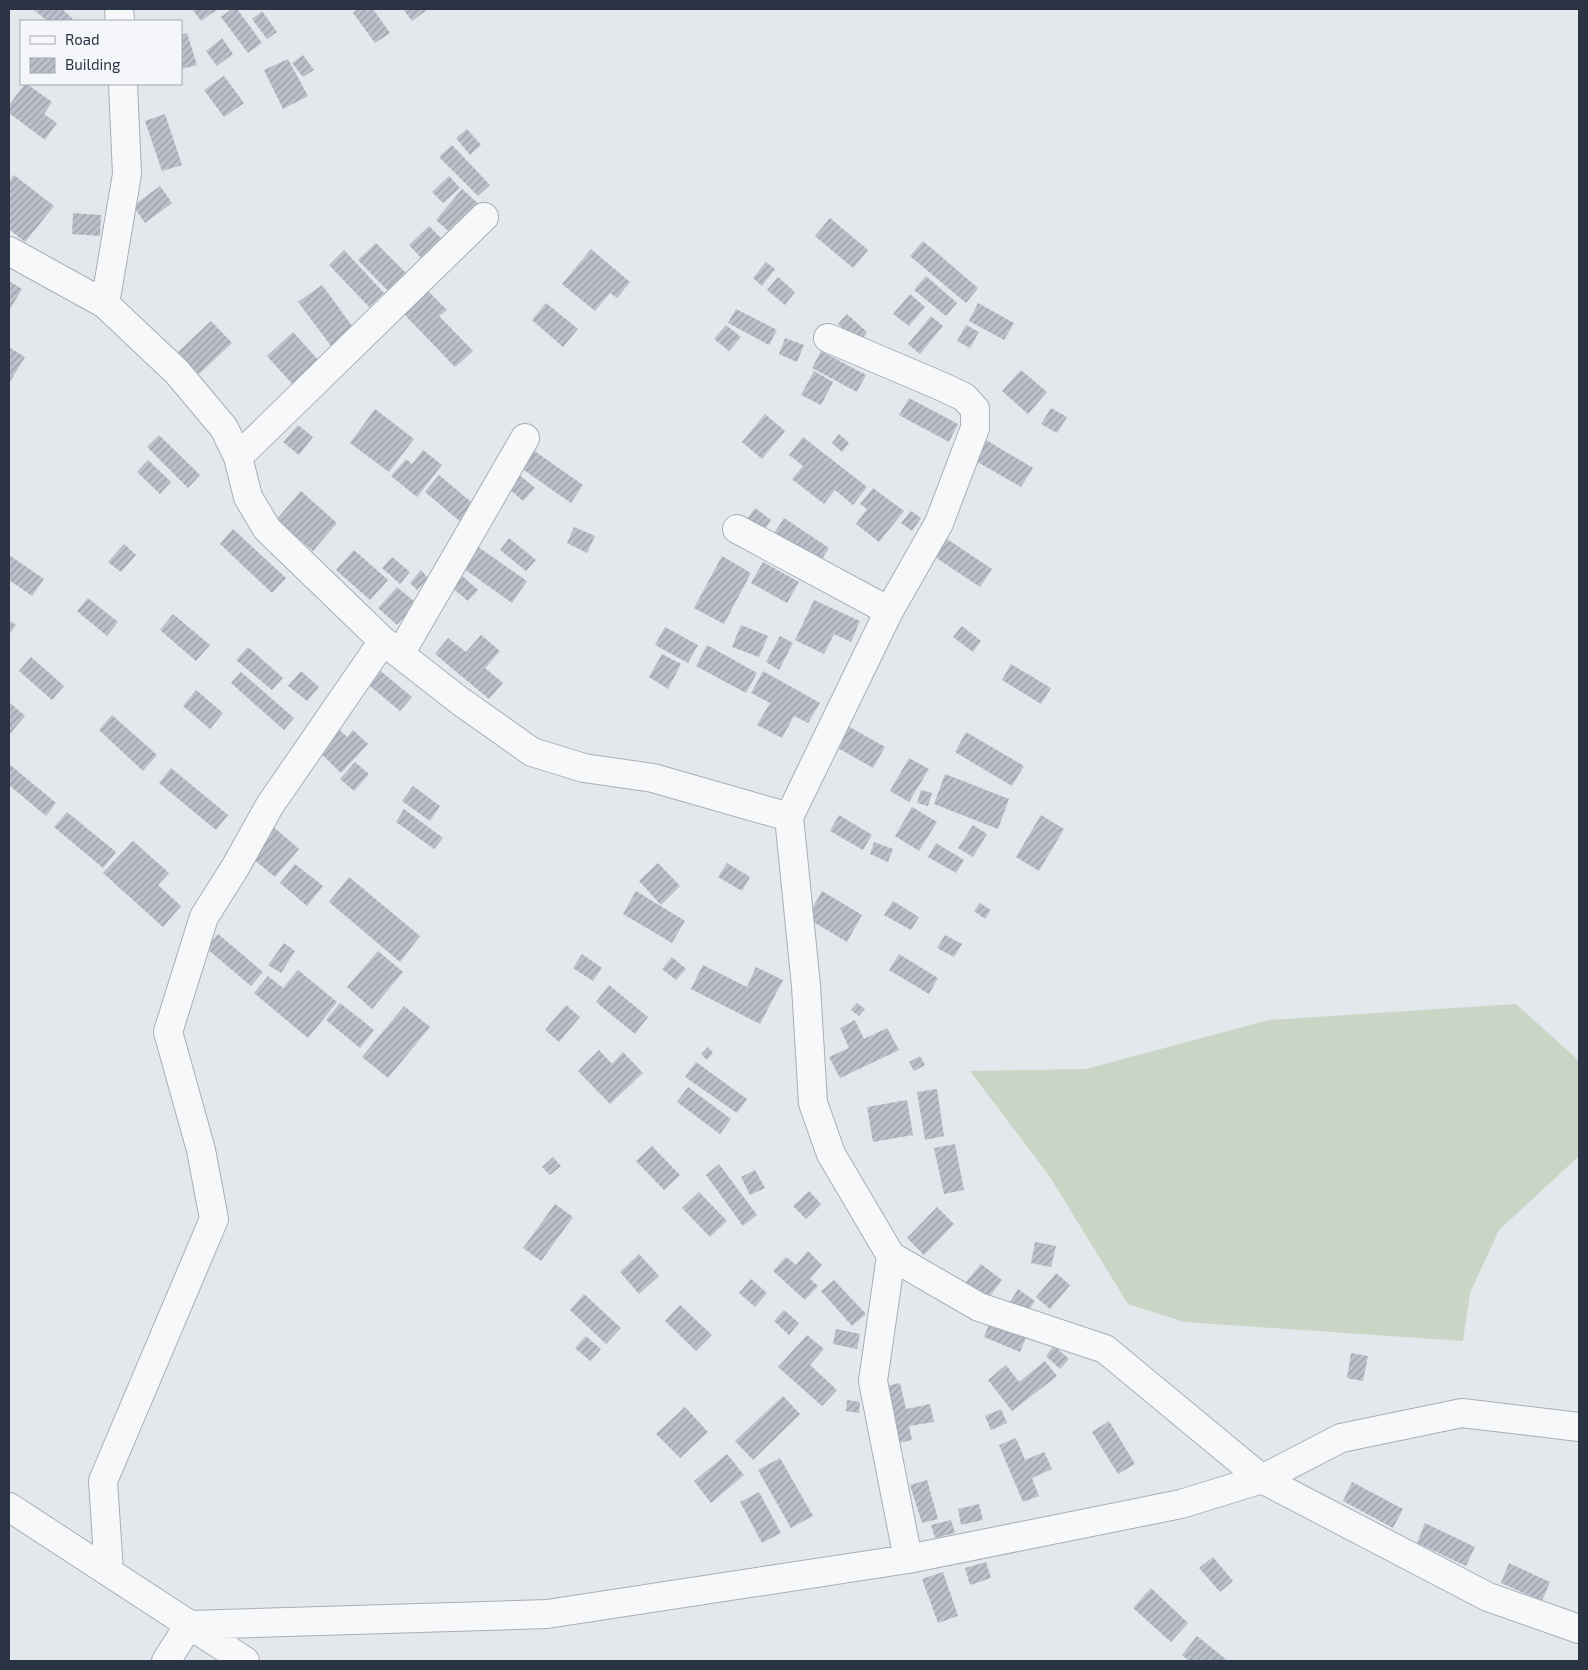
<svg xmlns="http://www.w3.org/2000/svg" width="1588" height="1670" viewBox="0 0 1588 1670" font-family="'Exo 2',sans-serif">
<defs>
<pattern id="building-hatch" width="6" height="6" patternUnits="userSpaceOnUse" patternTransform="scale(1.25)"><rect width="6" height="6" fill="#bbc0ca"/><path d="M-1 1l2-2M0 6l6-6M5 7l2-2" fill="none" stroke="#989da6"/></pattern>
</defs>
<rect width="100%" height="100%" fill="#e4e7ec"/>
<path fill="#c9d6c5" d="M1516,1004L1579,1061V1156L1499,1230L1470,1293L1463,1341L1184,1322L1128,1304L1050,1177L970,1071L1086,1069L1269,1020Z"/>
<path fill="url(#building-hatch)" d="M33,9H62L73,19L72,21H47Z
M192,9H218L201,21Z
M232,9H237L262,43L248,53L221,17Z
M358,9H373L390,33L375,43L353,13Z
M403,9H428L412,21Z
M262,11L277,32L267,39L252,19Z
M187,33L197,65L181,69V35Z
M222,38L233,54L217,66L206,51Z
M303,55L314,70L303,77L292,63Z
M288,59L308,96L283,109L264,70Z
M224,76L244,103L224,117L204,90Z
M25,84H27L52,102L44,114L57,123L45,140L9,113V105Z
M165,114L182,165L162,171L145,121Z
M467,129L481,145L470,155L456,138Z
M452,145L490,185L478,196L439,157Z
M14,175L54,206L25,242L9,229V182Z
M449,176L460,188L443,203L432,192Z
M160,186L172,203L145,223L133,206Z
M462,189L480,205L454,236L436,220Z
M73,213L101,215L100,236L72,234Z
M830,218L868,250L853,268L815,236Z
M429,226L445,242L424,261L409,245Z
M923,241L978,288L966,303L910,256Z
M376,243L411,278L393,296L358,260Z
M591,249L630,282L617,298L610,293L595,311L562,284Z
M344,250L384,293L369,307L329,265Z
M766,262L775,269L762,286L753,278Z
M926,276L957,303L946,316L914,290Z
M778,277L795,292L785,305L767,290Z
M9,281L22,289L10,309L9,308Z
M322,285L358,334L335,351L298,302Z
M426,289L447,310L439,316L473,351L455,367L402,312Z
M910,294L925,307L909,326L893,314Z
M546,303L578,329L563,347L532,320Z
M978,303L1014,323L1004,340L969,321Z
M736,309L777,330L769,345L728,323Z
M847,314L867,332L860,342L838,324Z
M931,316L943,326L920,354L908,344Z
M211,321L232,343L199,374L178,352Z
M726,325L741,337L729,351L714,339Z
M966,325L979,332L970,348L957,341Z
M293,332L320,362L294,386L267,356Z
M785,338L804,345L797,362L779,354Z
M9,347L25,357L9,383Z
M821,351L866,375L857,392L812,368Z
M1021,370L1047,392L1028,414L1002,391Z
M814,371L833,382L821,405L801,395Z
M909,398L958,424L949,442L899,415Z
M1051,408L1067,417L1057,433L1041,424Z
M375,409L414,439L389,472L350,443Z
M765,414L785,431L762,459L742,442Z
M298,425L313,437L299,455L283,442Z
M839,434L849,443L842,452L832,443Z
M159,435L200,475L188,488L147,447Z
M803,437L867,487L853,505L835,490L824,504L792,479L803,466L789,455Z
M986,440L1033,468L1021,487L974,460Z
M423,450L442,465L417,497L391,476L406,459L412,464Z
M533,450L583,485L571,503L521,468Z
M148,460L171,482L160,494L137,472Z
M518,474L535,488L523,501L507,487Z
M439,475L477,507L463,524L425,492Z
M873,488L904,511L879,542L856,524L867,509L860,504Z
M301,491L337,523L313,551L276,520Z
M755,508L771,520L761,535L744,523Z
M911,511L921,518L912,531L901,523Z
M784,518L829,548L818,565L773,535Z
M574,527L595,536L587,553L567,543Z
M233,529L286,578L272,593L220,544Z
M509,538L536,560L526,571L500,550Z
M947,539L992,569L980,587L935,557Z
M124,544L136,555L121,572L108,562Z
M474,544L527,581L512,603L460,566Z
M354,550L388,580L370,600L336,570Z
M9,555L44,579L32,596L9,580Z
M722,556L751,573L724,624L694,608Z
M392,557L410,572L400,584L382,568Z
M763,562L799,582L787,603L751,583Z
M421,570L428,578L417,590L410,583Z
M460,574L478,590L468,601L450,586Z
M397,587L416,603L397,625L378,608Z
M88,598L118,622L107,636L77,611Z
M814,600L860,621L851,642L834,634L824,654L795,640Z
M173,614L210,645L196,661L160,630Z
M9,620L16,625L9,635Z
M741,625L768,636L759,657L732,647Z
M962,626L981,641L973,652L953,637Z
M665,627L698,645L688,663L655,645Z
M481,635L500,651L485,668L503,683L489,699L435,654L448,638L466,652Z
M780,636L793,643L779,670L766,662Z
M707,645L757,673L746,693L696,666Z
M248,647L283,678L272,690L236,660Z
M662,654L681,664L668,689L649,677Z
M31,657L64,686L52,700L19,671Z
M1011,664L1051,688L1041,704L1002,680Z
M377,668L412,697L400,711L365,682Z
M301,671L319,687L307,701L288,686Z
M763,671L820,703L808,723L794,716L782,738L757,725L770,703L751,693Z
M241,672L294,718L284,730L231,683Z
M196,690L223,713L210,729L183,706Z
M9,702L25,716L9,735Z
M112,715L157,755L143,771L99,730Z
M332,723L347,737L353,730L368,744L341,773L312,745Z
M848,726L885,747L873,768L836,747Z
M966,732L1024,766L1012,786L955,752Z
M909,758L929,769L909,802L890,791Z
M355,762L369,774L354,791L340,779Z
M9,764L56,803L46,816L9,785Z
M171,768L228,815L216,830L159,783Z
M945,774L1009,799L998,829L934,804Z
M413,786L440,806L430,821L402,801Z
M921,790L932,793L928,806L917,803Z
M912,807L937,822L919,851L895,836Z
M404,809L443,838L434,849L396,822Z
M67,812L116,852L103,868L54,827Z
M839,815L872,835L863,850L830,831Z
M1041,815L1064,829L1039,871L1016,857Z
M269,823L299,849L275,877L245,852Z
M973,825L987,834L973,857L958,848Z
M133,841L169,873L158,885L181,906L163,927L103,873Z
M874,842L893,849L888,862L870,854Z
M936,843L964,860L956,873L928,857Z
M658,863L680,886L661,905L639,881Z
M727,863L750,877L742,891L718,877Z
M295,864L323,886L307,906L280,883Z
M349,877L420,936L400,962L329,902Z
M636,891L685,921L672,943L623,914Z
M822,891L862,915L847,942L807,918Z
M893,901L919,917L911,930L884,915Z
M980,903L991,910L985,919L974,911Z
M218,934L263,972L251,986L206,948Z
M945,935L962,944L954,957L937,948Z
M284,943L295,951L281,973L268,965Z
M378,951L403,972L372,1009L347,987Z
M582,954L602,968L593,981L573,968Z
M899,954L938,978L929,994L889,970Z
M672,957L686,969L676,980L662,969Z
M703,965L747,987L756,967L783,980L760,1024L691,989Z
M298,970L337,1002L308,1038L254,993L268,976L283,988Z
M609,985L648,1017L635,1034L596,1002Z
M340,1003L374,1030L360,1048L326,1020Z
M857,1003L865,1009L859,1016L851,1010Z
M566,1005L580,1017L559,1042L545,1030Z
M404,1006L430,1027L388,1078L362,1057Z
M855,1020L864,1039L887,1028L899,1050L840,1078L829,1057L849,1048L840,1028Z
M708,1047L713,1053L707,1060L701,1054Z
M599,1050L612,1064L623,1052L643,1073L610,1104L578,1071Z
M920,1056L925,1065L914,1071L909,1062Z
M696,1062L747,1099L737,1113L685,1077Z
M688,1087L731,1119L720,1134L677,1102Z
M937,1089L944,1136L925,1140L917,1092Z
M907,1100L913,1135L873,1142L867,1107Z
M955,1144L964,1190L944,1194L934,1148Z
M652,1146L680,1175L664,1190L636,1161Z
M553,1157L561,1166L550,1175L542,1167Z
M719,1164L757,1215L743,1226L706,1175Z
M755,1170L765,1188L750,1195L741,1177Z
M809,1191L821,1204L806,1219L793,1206Z
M699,1192L727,1221L710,1237L682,1208Z
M555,1204L573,1217L541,1261L523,1248Z
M937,1207L954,1224L924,1255L907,1238Z
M1035,1242L1056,1246L1051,1267L1031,1263Z
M808,1251L822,1265L810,1279L818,1286L805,1300L773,1271L786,1257L796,1265Z
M639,1254L659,1276L639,1294L620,1272Z
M981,1264L1002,1280L988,1299L966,1282Z
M1056,1273L1070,1285L1050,1309L1036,1297Z
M751,1279L767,1293L755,1307L739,1293Z
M834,1280L866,1314L852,1326L821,1291Z
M1018,1289L1035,1301L1024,1318L1007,1307Z
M584,1294L621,1328L606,1344L570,1310Z
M680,1305L712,1335L696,1351L665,1321Z
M784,1310L799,1323L789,1335L774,1321Z
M990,1322L1026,1337L1020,1352L984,1337Z
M836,1329L860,1334L857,1349L833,1344Z
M807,1335L824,1349L810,1365L837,1390L822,1406L778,1367Z
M586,1336L601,1349L590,1361L575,1348Z
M1054,1346L1069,1359L1060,1369L1046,1356Z
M1351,1353L1368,1356L1363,1381L1347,1378Z
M1045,1361L1057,1376L1012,1411L988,1380L1006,1365L1019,1382Z
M900,1383L906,1409L930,1404L934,1422L909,1426L912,1440L895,1444L883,1387Z
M783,1396L800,1414L753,1460L735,1441Z
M847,1400L860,1402L859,1413L846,1411Z
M685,1407L708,1432L680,1458L656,1434Z
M1001,1409L1007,1423L991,1430L985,1416Z
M1109,1421L1135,1464L1118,1474L1092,1432Z
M1016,1438L1025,1460L1044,1452L1052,1469L1032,1478L1039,1496L1023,1502L999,1445Z
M727,1454L744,1475L711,1503L694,1481Z
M780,1458L813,1516L791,1528L758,1470Z
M927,1480L938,1519L922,1523L910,1485Z
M1352,1482L1403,1509L1393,1528L1343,1501Z
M759,1492L781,1533L762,1543L740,1502Z
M979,1504L983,1520L961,1525L958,1509Z
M951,1520L955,1533L935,1538L931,1525Z
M1425,1523L1475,1547L1466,1566L1417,1543Z
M1213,1557L1233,1581L1220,1592L1199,1568Z
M986,1562L991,1578L970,1585L965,1568Z
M1509,1563L1550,1582L1542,1601L1501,1583Z
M943,1572L958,1616L938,1623L922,1579Z
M1151,1588L1188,1623L1171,1642L1133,1608Z
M1197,1636L1228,1661H1189L1182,1655Z"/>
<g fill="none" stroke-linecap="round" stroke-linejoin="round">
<defs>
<path id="minor" d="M119,9L120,21
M9,251L105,304L177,372L224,428L238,457L248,497L267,529L383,641L460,701L532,752L584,768L653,778L789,817
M105,304L127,174L123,84
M828,338L943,387L964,397L975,409V428L939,523L889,611L789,817L806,986L813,1103L831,1154L891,1256L979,1307L1105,1349L1262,1479L1488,1597L1579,1629
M238,457L484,217
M737,529L889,611
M400,654L525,438
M891,1256L873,1381L908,1559
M9,1507L245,1661
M109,1572L103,1481L214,1219L201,1150L168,1032L204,917L236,866L270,805L383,641
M166,1661L189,1625L547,1614L908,1559L1181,1504L1262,1479L1341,1438L1462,1413L1579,1427"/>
</defs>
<use href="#minor" stroke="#a9aeb7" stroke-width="30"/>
<use href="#minor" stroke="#f7f8fa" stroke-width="28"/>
</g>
<rect width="1588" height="1670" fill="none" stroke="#2b3445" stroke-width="20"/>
<rect x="20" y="20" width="162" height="65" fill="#f4f6f9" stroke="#a4a8b1"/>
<rect x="30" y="36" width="25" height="8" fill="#f7f8fa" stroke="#a4a8b1"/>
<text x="65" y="45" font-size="15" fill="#2b3445">Road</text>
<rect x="30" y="58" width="25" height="15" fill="url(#building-hatch)" stroke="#a4a8b1"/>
<text x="65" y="70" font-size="15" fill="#2b3445">Building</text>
</svg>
